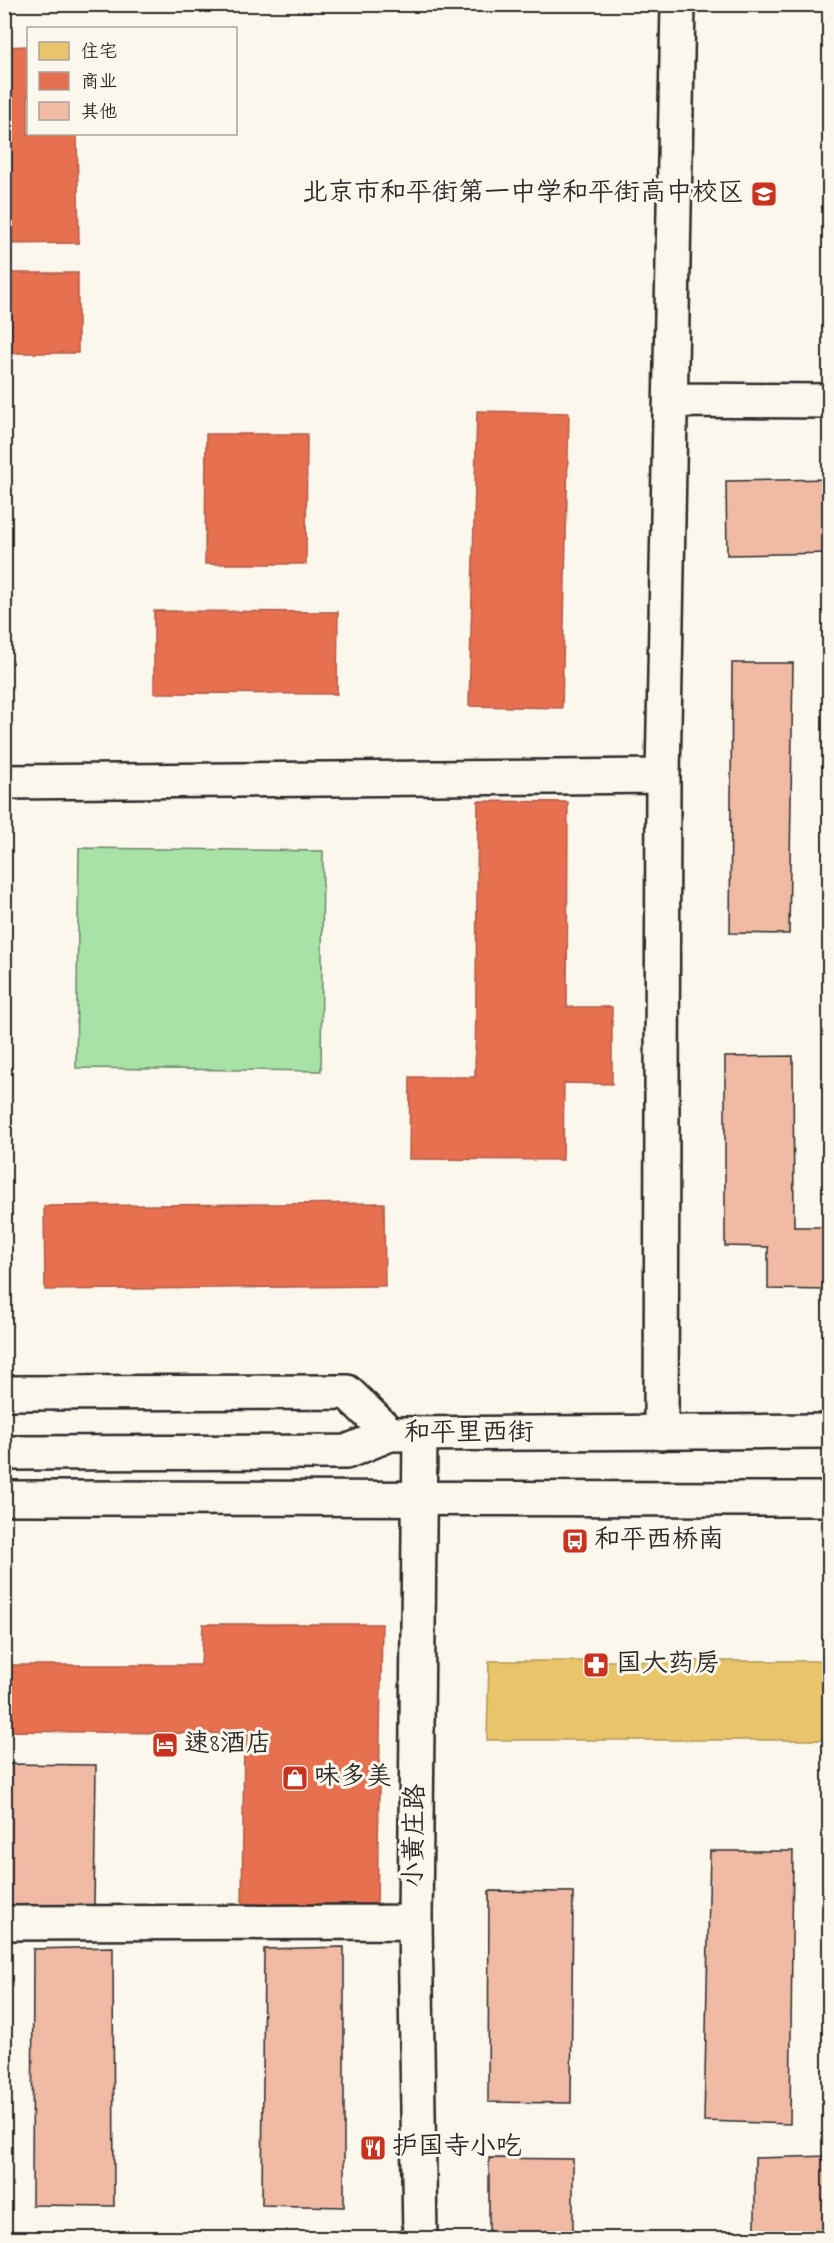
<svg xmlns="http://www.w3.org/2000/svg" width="834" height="2243" viewBox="0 0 834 2243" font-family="'Indie Flower','LXGW WenKai TC',sans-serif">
<rect width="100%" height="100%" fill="#fbf7ec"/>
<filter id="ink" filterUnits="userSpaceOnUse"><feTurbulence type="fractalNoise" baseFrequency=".0167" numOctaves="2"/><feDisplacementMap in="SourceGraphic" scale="12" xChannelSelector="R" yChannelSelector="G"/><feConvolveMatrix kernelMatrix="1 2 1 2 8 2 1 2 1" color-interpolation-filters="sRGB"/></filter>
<g filter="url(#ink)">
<path fill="#a9e2a7" stroke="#6a8669" stroke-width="1.5" d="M79,848L323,851L321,1071L76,1068Z"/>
<path fill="#e9c46a" stroke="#b09657" stroke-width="1.5" d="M489,1661H830V1740H487Z"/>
<path fill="#e76f51" stroke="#af5b46" stroke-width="1.5" d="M28,46V134H77L79,243L4,244V47Z
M4,273H78V353H4Z
M477,411L569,413L562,708L469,706Z
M206,434H307L306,564H205Z
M154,611L338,612L337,694L154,693Z
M478,801L568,802L567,1007H612V1084L564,1083L563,1160L409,1159L410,1077H475Z
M384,1203L385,1286L45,1290L44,1206Z
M203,1624H382L377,1908L242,1907L244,1734L4,1731V1665H201Z"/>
<path fill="#f0baa4" stroke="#2b2b2b" stroke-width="1.5" d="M830,479V553L727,555L726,481Z
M732,663H793L789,934L730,933Z
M793,1056L794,1227H830V1290L768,1289V1247L725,1246V1057Z
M4,1764L96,1765L94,1907L4,1908Z
M710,1851H793L790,2124L704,2121Z
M489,1891L573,1892L571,2103L488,2102Z
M113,1947L114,2206L32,2205L33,1949Z
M344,1947V2207L262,2205L264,1949Z
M830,2156V2238H755V2158Z
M489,2158L573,2159V2238H489Z"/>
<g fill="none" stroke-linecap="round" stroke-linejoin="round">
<defs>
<path id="minor" d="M671,400L830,401
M4,782L663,776
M4,1393L347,1392L390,1434
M661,1433L663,776L678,4
M420,1434L415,1922L420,2238
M4,1923L415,1922"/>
<path id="primary" d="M4,1453L346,1452L390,1434L830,1431
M4,1498L830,1499"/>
</defs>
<use href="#minor" stroke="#2b2b2b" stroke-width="38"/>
<use href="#primary" stroke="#2b2b2b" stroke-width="38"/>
<use href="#minor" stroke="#fbf7ec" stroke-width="33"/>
<use href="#primary" stroke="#fbf7ec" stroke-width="33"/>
</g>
</g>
<defs>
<symbol id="school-square" viewBox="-11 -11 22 22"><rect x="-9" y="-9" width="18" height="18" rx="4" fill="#c8321e" stroke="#fbf7ec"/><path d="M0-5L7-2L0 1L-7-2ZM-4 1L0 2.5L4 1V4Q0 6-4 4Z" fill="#fff"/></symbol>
<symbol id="bus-square" viewBox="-11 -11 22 22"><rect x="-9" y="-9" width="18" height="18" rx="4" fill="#c8321e" stroke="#fbf7ec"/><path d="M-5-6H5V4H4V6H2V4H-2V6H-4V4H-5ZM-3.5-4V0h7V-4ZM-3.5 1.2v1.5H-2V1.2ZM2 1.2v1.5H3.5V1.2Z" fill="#fff"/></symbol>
<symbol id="pharmacy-square" viewBox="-11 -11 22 22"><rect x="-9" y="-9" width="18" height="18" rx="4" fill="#c8321e" stroke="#fbf7ec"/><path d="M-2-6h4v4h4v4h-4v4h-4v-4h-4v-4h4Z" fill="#fff"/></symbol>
<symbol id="hotel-square" viewBox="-11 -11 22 22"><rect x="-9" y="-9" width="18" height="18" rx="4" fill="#c8321e" stroke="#fbf7ec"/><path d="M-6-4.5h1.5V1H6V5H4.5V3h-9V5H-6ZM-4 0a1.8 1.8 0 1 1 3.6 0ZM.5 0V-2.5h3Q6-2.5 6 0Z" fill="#fff"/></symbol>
<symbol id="shop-square" viewBox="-11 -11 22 22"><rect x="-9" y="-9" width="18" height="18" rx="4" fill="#c8321e" stroke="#fbf7ec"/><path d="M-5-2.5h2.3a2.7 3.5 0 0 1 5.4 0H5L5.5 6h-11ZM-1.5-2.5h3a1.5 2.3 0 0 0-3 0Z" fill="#fff"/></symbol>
<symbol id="restaurant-square" viewBox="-11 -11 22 22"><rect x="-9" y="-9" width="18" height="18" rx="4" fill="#c8321e" stroke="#fbf7ec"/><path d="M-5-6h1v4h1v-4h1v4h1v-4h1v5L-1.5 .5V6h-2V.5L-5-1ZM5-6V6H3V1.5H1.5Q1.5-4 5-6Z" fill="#fff"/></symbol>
</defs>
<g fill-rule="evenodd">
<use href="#school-square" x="749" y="179" width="30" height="30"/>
<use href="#bus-square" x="560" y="1526" width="30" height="30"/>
<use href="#pharmacy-square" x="581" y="1650" width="30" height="30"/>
<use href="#hotel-square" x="150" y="1730" width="30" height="30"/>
<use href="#shop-square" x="280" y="1763" width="30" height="30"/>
<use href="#restaurant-square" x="358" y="2133" width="30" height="30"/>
</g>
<g text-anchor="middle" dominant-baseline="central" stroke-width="6" stroke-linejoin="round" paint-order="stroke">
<g font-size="26" fill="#2b2b2b" stroke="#fbf7ec" text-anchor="start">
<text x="744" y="194" text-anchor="end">北京市和平街第一中学和平街高中校区</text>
<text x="594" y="1541">和平西桥南</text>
<text x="616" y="1665">国大药房</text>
<text x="184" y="1745">速8酒店</text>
<text x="314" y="1778">味多美</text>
<text x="392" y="2148">护国寺小吃</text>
</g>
<g font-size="26" fill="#2b2b2b" stroke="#fbf7ec">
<text x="469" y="1434">和平里西街</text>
<text transform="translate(416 1836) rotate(-89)">小黄庄路</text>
</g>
</g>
<rect width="834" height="2243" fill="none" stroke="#fbf7ec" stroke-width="24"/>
<rect x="12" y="12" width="810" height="2219" fill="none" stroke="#2b2b2b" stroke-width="2" filter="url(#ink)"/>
<rect x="27" y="27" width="210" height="108" fill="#fbf7ec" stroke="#a8a59f" stroke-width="1.5"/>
<rect x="39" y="42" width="30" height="18" fill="#e9c46a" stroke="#a8a59f" stroke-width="1.5"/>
<text x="81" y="57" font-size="18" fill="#2b2b2b">住宅</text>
<rect x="39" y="72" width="30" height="18" fill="#e76f51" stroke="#a8a59f" stroke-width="1.5"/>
<text x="81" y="87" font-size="18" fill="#2b2b2b">商业</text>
<rect x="39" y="102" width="30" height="18" fill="#f0baa4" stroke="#a8a59f" stroke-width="1.5"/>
<text x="81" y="117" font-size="18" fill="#2b2b2b">其他</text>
</svg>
